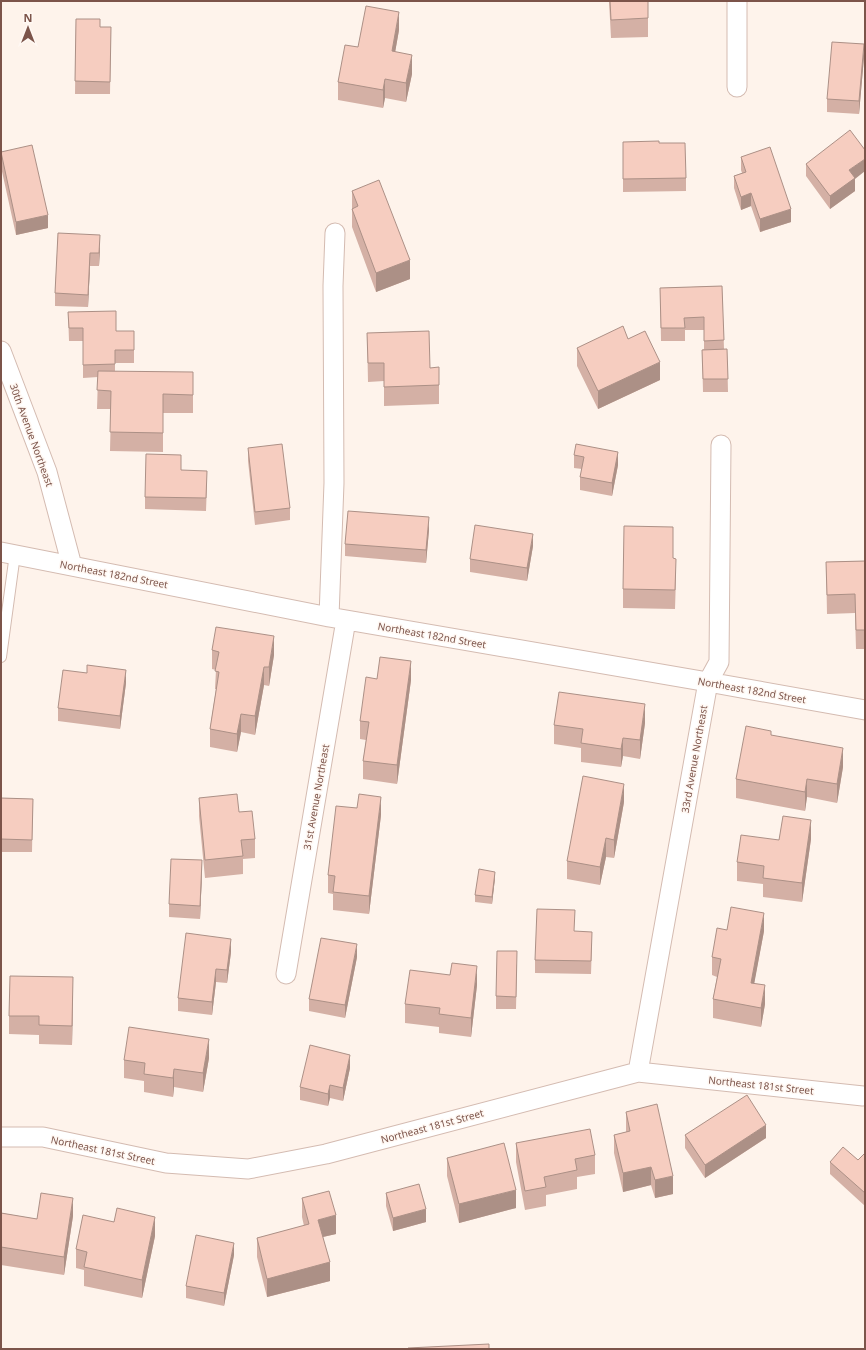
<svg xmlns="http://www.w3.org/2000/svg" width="866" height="1350" viewBox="0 0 866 1350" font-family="'Noto Sans',sans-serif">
<rect width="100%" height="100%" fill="#fef3eb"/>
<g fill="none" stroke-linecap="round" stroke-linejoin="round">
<defs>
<path id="lane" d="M1,657L15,554"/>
<path id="street" d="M737,1V87
M1,351L47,472L72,566
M1,552L329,617L708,682L865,710
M329,617L334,483L333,286L335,233
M286,974L346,620
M638,1072L708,682L719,662L721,445
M1,1137H43L166,1163L248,1169L326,1154L638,1072L863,1096"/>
</defs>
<use href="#lane" stroke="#d4bbb1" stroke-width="12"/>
<use href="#street" stroke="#d4bbb1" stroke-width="21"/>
<use href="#lane" stroke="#fff" stroke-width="10"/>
<use href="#street" stroke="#fff" stroke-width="19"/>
</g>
<path fill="#d4b0a5" d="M609,1H648V37L611,38Z
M76,19L100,27H111L110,94H75Z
M399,30L395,52L412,74L406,102L385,98L383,108L338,100V82L358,47Z
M864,57L859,114L827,112V99Z
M659,143L686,178V191L623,192V155Z
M1,152L48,228L16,235L1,167Z
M741,157L791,222L760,232L751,206L741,210L734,188V176L742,173L741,170Z
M806,164L855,179V191L830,209L806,176Z
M352,191L410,279L376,292L352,227Z
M58,233L100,248L99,266H90L88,307L55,306V293Z
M722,286L724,349H727L728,392H703L702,350L704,349V330H685V341H661L660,288Z
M68,312L116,331H134V363H115V371L193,391V413H163V452L110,451L111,409H97L98,377L83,378V341H69Z
M367,333L430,368L439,385V404L384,406V381L368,382Z
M628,339L660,380L598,409L577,366V348Z
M248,448L290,508V520L255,525L248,461Z
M618,452V465L612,496L580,490V477L582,469L574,468V455Z
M181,470L207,484L206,511L145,509V497Z
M429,530L426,563L345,556V544Z
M533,546L527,581L470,572V559Z
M673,558L676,577L675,609L623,608V589Z
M865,561V649H856L855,613L827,614L826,562Z
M212,650L274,655L269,686L264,685L255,735L241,732L237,752L210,747V729L216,689H215L216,670L212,669Z
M377,679L411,680L397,784L363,779V761L366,740L360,739V721Z
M126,683L120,729L58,721V708Z
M645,723L640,759L623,756L621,767L581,762V748L554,744V725Z
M771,735L843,767L837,803L807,797L805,811L736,798V779Z
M1,798L33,799L32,852H1Z
M199,798L239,812L255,839V858L243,859V874L205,878L199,816Z
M624,802L614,858L606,857L600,885L567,879V861Z
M381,815L369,914L333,910V894L328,893V875Z
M811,839L802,902L763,897V884L737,881V862L779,840Z
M202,873L200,919L169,917V904Z
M495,878L492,904L475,902V895Z
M727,930L764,931L754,983L765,1004L761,1027L713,1018V999L717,977L712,975V957Z
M574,931L592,944L591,974L535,973V960Z
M231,952L227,983L216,982L212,1015L178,1011V998Z
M357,957L345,1018L309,1011V999Z
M517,964L516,1009H496V996Z
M477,985L471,1037L439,1033V1027L405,1023V1004Z
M73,996L72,1045L39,1044V1035L9,1034V1016Z
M209,1058L203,1092L174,1087L173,1097L144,1092V1081L124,1078V1060Z
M350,1068L343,1101L330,1098L328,1106L300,1100V1087Z
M626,1112L673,1194L655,1198L651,1185L623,1192L614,1153V1135L626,1132Z
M685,1135L766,1138L705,1178L685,1148Z
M516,1143L595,1155V1174L577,1177V1189L546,1195V1206L525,1210L516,1162Z
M865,1153V1206L830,1174V1162L858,1160Z
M447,1158L516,1208L459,1223L447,1176Z
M386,1193L426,1222L393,1231L386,1206Z
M302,1198L336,1234L323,1237L330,1281L267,1297L257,1257V1238L304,1226L302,1217Z
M1,1213L37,1219L73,1216L64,1275L1,1265Z
M155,1236L142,1298L84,1286V1270L76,1268V1249Z
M234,1255L224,1306L186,1298V1286Z"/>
<path fill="#ac9086" d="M399,12V30L392,70V51Z
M864,44V57L859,114V101Z
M412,55V74L406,102V83Z
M385,79V98L383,108V90Z
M865,159V171L855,179V191L830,209V196L849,170Z
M751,193V206L741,210V197Z
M791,209V222L760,232V219Z
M48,215V228L16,235V222Z
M100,235V248L99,266V253Z
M90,253V266L88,307V295Z
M410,260V279L376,292V273Z
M660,362V380L598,409V391Z
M618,452V465L612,496V483Z
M429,517V530L426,563V550Z
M533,534V546L527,581V568Z
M274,636V655L269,686V667Z
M411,661V680L397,784V765Z
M264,667V685L255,735V716Z
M126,670V683L120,729V716Z
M645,704V723L640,759V740Z
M241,714V732L237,752V734Z
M623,738V756L621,767V749Z
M843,748V767L837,803V784Z
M807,779V797L805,811V792Z
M624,784V802L614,858V840Z
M381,797V815L369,914V896Z
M811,820V839L802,902V883Z
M606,838V857L600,885V867Z
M202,860V873L200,919V906Z
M495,872V878L492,904V897Z
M764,913V931L751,1001V983Z
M231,939V952L227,983V970Z
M357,944V957L345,1018V1005Z
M477,966V985L471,1037V1018Z
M216,969V982L212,1015V1002Z
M73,977V996L72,1045V1026Z
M765,985V1004L761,1027V1008Z
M209,1039V1058L203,1092V1073Z
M350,1055V1068L343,1101V1088Z
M174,1069V1087L173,1097V1078Z
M330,1085V1098L328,1106V1094Z
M766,1125V1138L705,1178V1165Z
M651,1167V1185L623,1192V1173Z
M673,1176V1194L655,1198V1180Z
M516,1190V1208L459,1223V1204Z
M73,1198V1216L64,1275V1257Z
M426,1209V1222L393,1231V1218Z
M336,1215V1234L318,1238V1220Z
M155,1217V1236L142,1298V1280Z
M234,1243V1255L224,1306V1293Z
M330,1262V1281L267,1297V1279Z"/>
<path fill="#f6cdc0" stroke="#ac9086" d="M610,1H648V18L611,20Z
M366,6L399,12L392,51L412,55L406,83L385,79L383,90L338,82L345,45L358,47Z
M76,19H100V27H111L110,82L75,81Z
M832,42L864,44L859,101L827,99Z
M850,130L865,150V159L849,170L855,178L830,196L806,164Z
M659,141V143H685L686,178L623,179V142Z
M32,145L48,215L16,222L1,152Z
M770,147L791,209L760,219L751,193L741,197L734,176L746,172L741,157Z
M379,180L410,260L376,273L352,209L358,206L352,191Z
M58,233L100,235L99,253H90L88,295L55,293Z
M722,286L724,340L704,341V317L684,318L685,328H661L660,288Z
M116,311V331H134V350H115V364L83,365V328H69L68,312Z
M623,326L628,339L645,331L660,362L598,391L577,348Z
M429,331L430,368L439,367V385L384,387V363H368L367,333Z
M727,349L728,379H703L702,350Z
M98,371L193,372V395L163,394V433L110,432L111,391L97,390Z
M282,444L290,508L255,512L248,448Z
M576,444L618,452L612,483L580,477L584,457L574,455Z
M146,454L181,455V470L207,471L206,498L145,497Z
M348,511L429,517L426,550L345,544Z
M475,525L533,534L527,568L470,559Z
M624,526L673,527V558L676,559L675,590L623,589Z
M865,561V630H856L855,594L827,595L826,562Z
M216,627L274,636L269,667H264L255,716L241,714L237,734L210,729L219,672L215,671L219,652L212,650Z
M380,657L411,661L397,765L363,761L369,722L360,721L366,677L377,679Z
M87,665L126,670L120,716L58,708L63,670L87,673Z
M559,692L645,704L640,740L623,738L621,749L581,743L583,729L554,725Z
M746,726L771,731V735L843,748L837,784L807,779L805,792L736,779Z
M583,776L624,784L614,840L606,838L600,867L567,861Z
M237,794L239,812L252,811L255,839L241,840L243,856L205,860L199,798Z
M359,794L381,797L369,896L333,892L335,876L328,875L336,806L357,808Z
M1,798L33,799L32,840L1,839Z
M783,816L811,820L802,883L763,878L764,866L737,862L741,835L779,840Z
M171,859L202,860L200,906L169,904Z
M479,869L495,872L492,897L475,895Z
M731,907L764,913L751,983L765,985L761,1008L713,999L721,959L712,957L717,928L727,930Z
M537,909L575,910L574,931L592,932L591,961L535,960Z
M186,933L231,939L227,970L216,969L212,1002L178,998Z
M321,938L357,944L345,1005L309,999Z
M497,951H517L516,997L496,996Z
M452,963L477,966L471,1018L439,1014L440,1008L405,1004L410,970L450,975Z
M10,976L73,977L72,1026L39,1025V1016H9Z
M129,1027L209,1039L203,1073L174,1069L173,1078L144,1074L145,1063L124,1060Z
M310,1045L350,1055L343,1088L330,1085L328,1094L300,1087Z
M747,1095L766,1125L705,1165L685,1135Z
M657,1104L673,1176L655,1180L651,1167L623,1173L614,1135L630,1131L626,1112Z
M590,1129L595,1155L575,1159L577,1170L544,1177L546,1187L525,1191L516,1143Z
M504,1143L516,1190L459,1204L447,1158Z
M843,1147L858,1160L865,1153V1193L830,1162Z
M419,1184L426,1209L393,1218L386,1193Z
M329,1191L336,1215L318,1220L330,1262L267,1279L257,1238L309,1224L302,1198Z
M41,1193L73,1198L64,1257L1,1247V1213L37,1219Z
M117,1208L155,1217L142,1280L84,1267L87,1252L76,1249L83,1215L114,1222Z
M196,1235L234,1243L224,1293L186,1286Z
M489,1344V1349H408V1348Z"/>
<g text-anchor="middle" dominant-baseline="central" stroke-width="3" stroke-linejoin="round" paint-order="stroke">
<g font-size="10" fill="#7c544a" stroke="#fff8f3">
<text transform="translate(32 435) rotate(70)">30th Avenue Northeast</text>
<text transform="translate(114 574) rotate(11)">Northeast 182nd Street</text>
<text transform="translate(432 635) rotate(10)">Northeast 182nd Street</text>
<text transform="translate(752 690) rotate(10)">Northeast 182nd Street</text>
<text transform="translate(694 759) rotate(-80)">33rd Avenue Northeast</text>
<text transform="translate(316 797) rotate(-80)">31st Avenue Northeast</text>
<text transform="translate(761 1085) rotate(6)">Northeast 181st Street</text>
<text transform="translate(432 1126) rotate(-15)">Northeast 181st Street</text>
<text transform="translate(103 1150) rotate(12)">Northeast 181st Street</text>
</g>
</g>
<rect width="866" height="1350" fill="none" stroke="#7c544a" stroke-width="4"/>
<g transform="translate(28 28)" stroke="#fff8f3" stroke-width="3" paint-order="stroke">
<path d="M0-3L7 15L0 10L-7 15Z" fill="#7c544a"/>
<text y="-6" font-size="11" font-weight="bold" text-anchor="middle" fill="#7c544a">N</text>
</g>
</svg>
